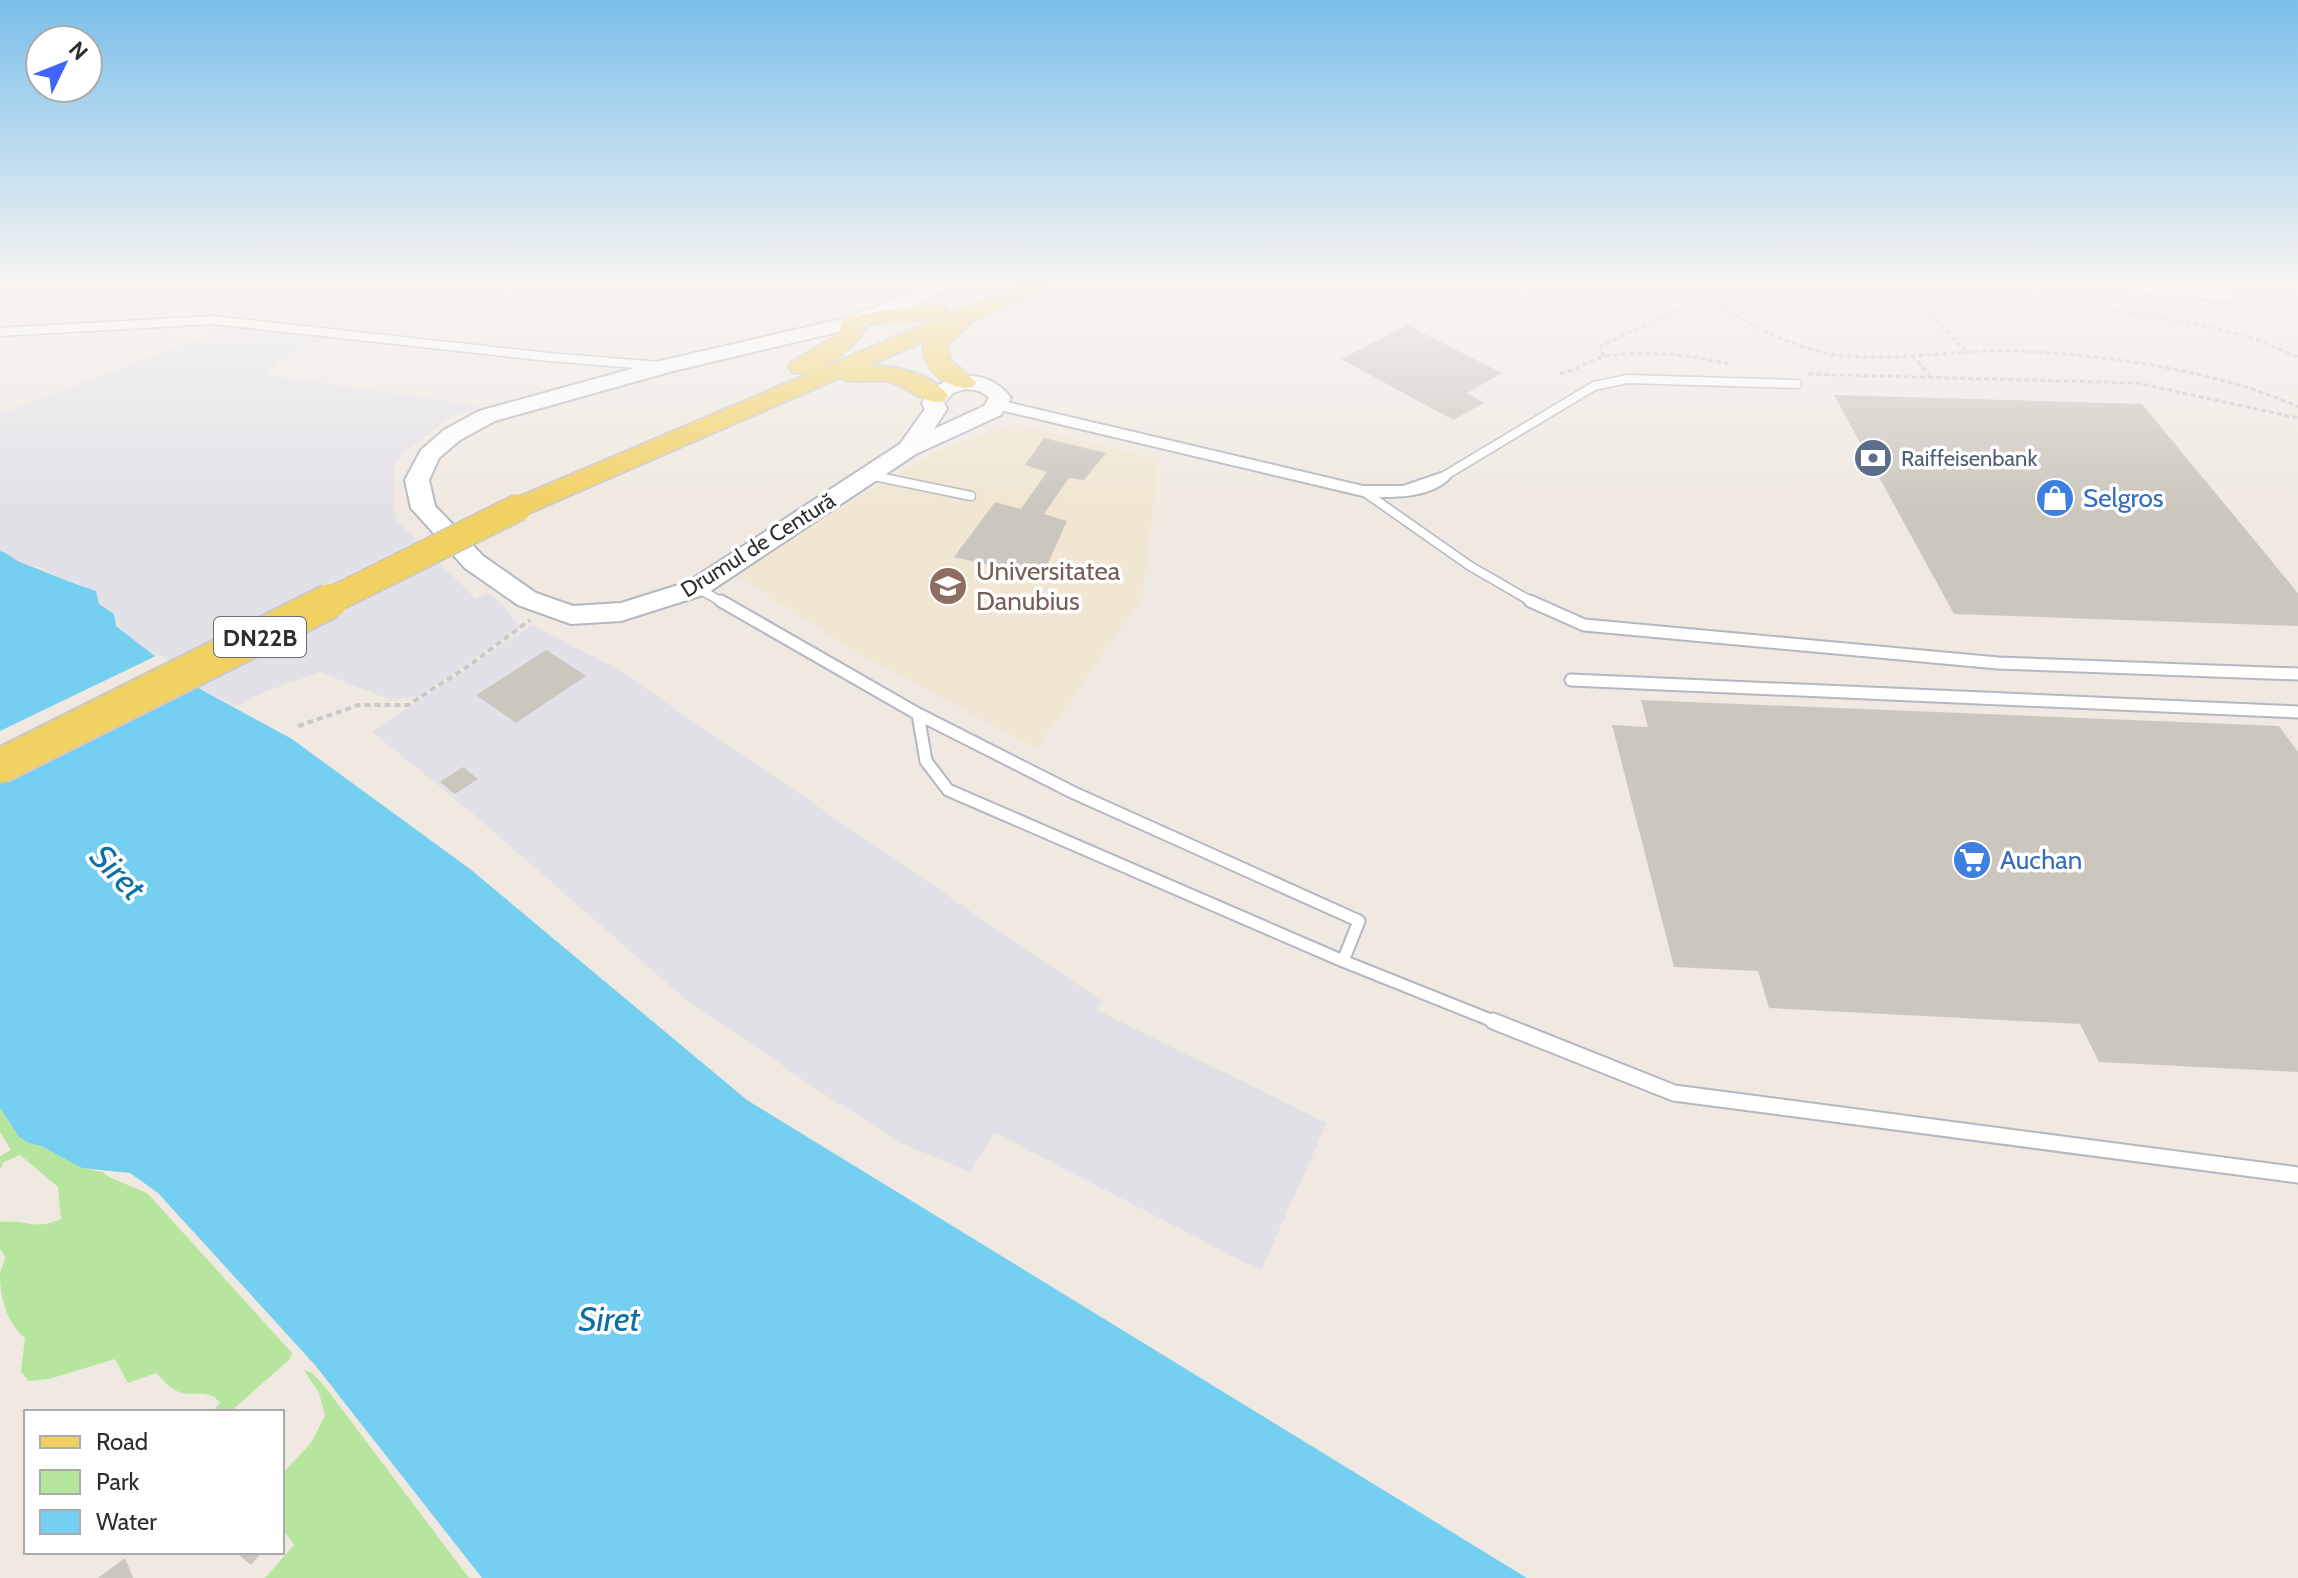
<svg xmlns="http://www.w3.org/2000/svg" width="2298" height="1578" viewBox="0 0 2298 1578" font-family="Cabin,sans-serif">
<rect width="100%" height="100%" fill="#efe9e1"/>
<path fill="#e3e1e8" d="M229,327L324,339L281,359L267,375L480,406L448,419L403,453L395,465L393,508L398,522L476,599L487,593L504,606L520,627L420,696L391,700L320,672L264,692L236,707L191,684L115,625L114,614L99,603L96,591L72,584L39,567L19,563L0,551V414Z
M532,625L617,669L1103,1002L1097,1010L1327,1123L1261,1271L994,1132L971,1172L903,1144L821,1092L684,998L471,812L372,732Z"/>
<path fill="#f0e6d1" d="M1013,424L1159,459L1142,599L1037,748L863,657L733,573L936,451Z"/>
<path fill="#b6e59e" d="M0,1108L19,1137L28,1143L41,1146L82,1168L103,1172C111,1181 136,1186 149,1195L292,1353L290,1359L230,1412H212L220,1403C210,1389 196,1396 183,1393C171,1391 164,1381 157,1373L128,1383L115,1359L49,1379L28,1381L21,1371L25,1338C7,1323 0,1298 0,1274C1,1267 5,1263 5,1256L0,1249V1222C27,1219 34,1231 61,1219L58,1187L20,1155L4,1162L0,1170V1156L11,1150L0,1132Z
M304,1370L312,1373L326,1388L469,1578H265L294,1545L282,1529V1474L311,1443L325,1415L319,1393Z"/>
<path fill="#75cff0" d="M0,551C10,554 14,560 22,563C47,572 70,583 96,591L99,604L114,614L116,626L191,684L292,739L470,869L747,1100L1527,1578H482L315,1365L158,1193L130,1173L82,1168L41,1146L28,1143L19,1137L0,1108Z"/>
<path fill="#efe9e1" d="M160,654L193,680L0,779V731Z"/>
<path fill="#cbc7bf" d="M1407,325L1502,373L1467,393L1484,403L1453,420L1341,359Z
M1834,395L2142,404L2298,593V626L1954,614Z
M1044,438L1106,453L1084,480L1069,478L1044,514L1067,521L1042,577L954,557L995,502L1021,509L1047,472L1025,465Z
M546,650L586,676L516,723L476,695Z
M1641,700L2279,726L2298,752V1072L2099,1062L2080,1024L1769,1008L1758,971L1674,967L1612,725L1648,727Z
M463,767L478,779L455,794L440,782Z
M241,1552H262L251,1565L239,1555Z
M125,1558L133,1578H98Z"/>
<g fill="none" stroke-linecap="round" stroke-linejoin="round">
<defs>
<path id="lane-far2" d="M2106,286L2233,298L2224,286
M0,332L213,320L549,357L660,366
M869,475L971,496
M1441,478L1594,386L1627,379L1797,384
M1363,491L1470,566L1534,603
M697,588L724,603"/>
<path id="lane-far1" d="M721,601L918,714
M1530,601L1584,625L1998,663L2298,674
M1571,680L2298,712
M918,714L1072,792L1359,921L1343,961L948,790L926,761Z
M1343,961L1498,1023"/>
<path id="lane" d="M1493,1021L1674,1093L2298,1175"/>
<path id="street" d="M2217,286H2236L2229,290Z
M998,400L1363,486H1403L1441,473L1450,478C1429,499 1390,498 1363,496L992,408L990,405Z"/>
<path id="secondary" d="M929,286H954L907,310L859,327L673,371L495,421L460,440L439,458L429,480L435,506L483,556L536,593L573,606L621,603L688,582L900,444L925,409L922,403C941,370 988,366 1011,398L1001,415L916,454L706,594L621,621L571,624L518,605L465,568L411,508L405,480L421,450L444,430L479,411L660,361L846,318ZM965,389C975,389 982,391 989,398L984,406L934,429L947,409L944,403L953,393Z"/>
<path id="primary" d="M1018,286H1047L1044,291L971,322L947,345L950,360L976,382L973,387C948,393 919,366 924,342L868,365C895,366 932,373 948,396L945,401C924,406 910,387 891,382C873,378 854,385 839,378L529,513L519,515L509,513L505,507L509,501L938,319L864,324L866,328C852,349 819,379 792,372L789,367L792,362L838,335L844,318C873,311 906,308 939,305L947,307L949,314Z"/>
</defs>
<use href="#lane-far2" stroke="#b4b7c1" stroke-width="11"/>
<use href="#lane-far1" stroke="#b4b7c1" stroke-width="15"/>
<use href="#lane" stroke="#b4b7c1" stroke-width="19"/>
<use href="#street" stroke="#b4b7c1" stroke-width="4"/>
<use href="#secondary" stroke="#b4b7c1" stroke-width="4"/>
<use href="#primary" stroke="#c9c9c9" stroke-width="4"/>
<path stroke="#c9c9c9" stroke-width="3" stroke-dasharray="5 3" stroke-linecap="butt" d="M1593,286L1641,294
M1633,286L1644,295L1679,310
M1834,286L1859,292
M1865,286L1874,290
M1907,290L1965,351
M1721,307C1757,329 1796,349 1838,355C1894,362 1952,350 2008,351C2092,352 2222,371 2298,407
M1688,309L1703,286
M1912,355L1931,377
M1604,356L1600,349L1602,345L1679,310L1876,291L1947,288L2002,298L2090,306L2212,327L2256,339L2298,357
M1560,373C1577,371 1590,359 1607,356C1646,350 1694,355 1732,365
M1808,374L2137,383L2298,418"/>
<path stroke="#c9c9c9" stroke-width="4" stroke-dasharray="6 4" stroke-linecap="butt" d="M298,726L359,705H408L467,667L530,620"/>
<use href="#lane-far2" stroke="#fff" stroke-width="8"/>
<use href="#lane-far1" stroke="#fff" stroke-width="11"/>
<use href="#lane" stroke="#fff" stroke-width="15"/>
<use href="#street" fill="#fff" fill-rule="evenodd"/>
<use href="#secondary" fill="#fff" fill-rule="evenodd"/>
<use href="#primary" fill="#f2d163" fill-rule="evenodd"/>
<defs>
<path id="primary-bridge-far1" d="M326,603L519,507"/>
<path id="primary-bridge" d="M0,766L330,601"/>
</defs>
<use href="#primary-bridge-far1" stroke="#c9c9c9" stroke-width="29" stroke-linecap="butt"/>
<use href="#primary-bridge" stroke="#c9c9c9" stroke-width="38" stroke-linecap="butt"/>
<use href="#primary-bridge-far1" stroke="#f2d163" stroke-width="26"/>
<use href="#primary-bridge" stroke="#f2d163" stroke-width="34"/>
</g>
<linearGradient id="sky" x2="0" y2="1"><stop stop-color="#7abfeb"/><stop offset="0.56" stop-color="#f8f5f2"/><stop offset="1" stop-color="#f8f5f2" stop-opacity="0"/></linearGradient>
<rect width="2298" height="507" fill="url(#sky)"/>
<defs>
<symbol id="bank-disc" viewBox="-11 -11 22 22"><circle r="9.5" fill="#5c6f8a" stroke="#fff"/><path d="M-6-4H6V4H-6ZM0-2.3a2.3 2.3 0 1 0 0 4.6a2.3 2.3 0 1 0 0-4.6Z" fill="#fff"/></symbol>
<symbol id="shop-disc" viewBox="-11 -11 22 22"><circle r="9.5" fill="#3f7fe0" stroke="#fff"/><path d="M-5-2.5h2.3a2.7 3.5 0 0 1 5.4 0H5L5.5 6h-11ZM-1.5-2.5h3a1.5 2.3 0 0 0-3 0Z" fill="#fff"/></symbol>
<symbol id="university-disc" viewBox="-11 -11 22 22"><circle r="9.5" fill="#8d6e63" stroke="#fff"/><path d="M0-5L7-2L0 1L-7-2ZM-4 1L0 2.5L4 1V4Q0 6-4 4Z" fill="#fff"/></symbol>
<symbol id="supermarket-disc" viewBox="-11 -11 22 22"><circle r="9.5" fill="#3f7fe0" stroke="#fff"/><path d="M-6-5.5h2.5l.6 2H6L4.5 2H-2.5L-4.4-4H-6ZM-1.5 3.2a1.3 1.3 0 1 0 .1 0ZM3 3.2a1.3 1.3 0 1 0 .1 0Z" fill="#fff"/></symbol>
</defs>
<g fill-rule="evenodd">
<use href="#bank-disc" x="1851" y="436" width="44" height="44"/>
<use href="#shop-disc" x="2033" y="476" width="44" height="44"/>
<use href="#university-disc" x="926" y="564" width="44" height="44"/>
<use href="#supermarket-disc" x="1950" y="838" width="44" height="44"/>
</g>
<g text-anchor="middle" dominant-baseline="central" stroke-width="7" stroke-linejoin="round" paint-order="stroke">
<g font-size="22" fill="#4e5e75" stroke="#fff" text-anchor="start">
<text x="1901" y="458">Raiffeisenbank</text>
</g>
<g font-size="22" fill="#2e2e2e" stroke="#fff">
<text transform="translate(758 545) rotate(-32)">Drumul de Centură</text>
</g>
<rect fill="#fff" stroke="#6d6d6d" stroke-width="2" x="214" y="617" width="92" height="40" rx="6"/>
<g font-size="24" font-weight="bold" fill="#2e2e2e">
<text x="260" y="637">DN22B</text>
</g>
<g font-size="26" fill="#366cbe" stroke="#fff" text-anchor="start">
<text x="2083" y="498">Selgros</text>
<text x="2000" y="860">Auchan</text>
</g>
<g font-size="26" fill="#785e54" stroke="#fff" text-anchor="start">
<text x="976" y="571">Universitatea<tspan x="976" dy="30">Danubius</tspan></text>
</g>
<g font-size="34" font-style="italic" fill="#0d6fa3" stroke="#fff">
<text transform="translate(118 872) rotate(46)">Siret</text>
<text x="609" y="1319">Siret</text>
</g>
</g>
<rect x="24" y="1410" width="260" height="144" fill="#ffffff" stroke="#ababab" stroke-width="2"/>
<rect x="40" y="1436" width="40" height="12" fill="#f2d163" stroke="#ababab" stroke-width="2"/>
<text x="96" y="1450" font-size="24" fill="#2e2e2e">Road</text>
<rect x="40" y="1470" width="40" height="24" fill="#b6e59e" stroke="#ababab" stroke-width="2"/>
<text x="96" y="1490" font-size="24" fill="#2e2e2e">Park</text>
<rect x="40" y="1510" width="40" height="24" fill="#75cff0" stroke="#ababab" stroke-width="2"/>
<text x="96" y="1530" font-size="24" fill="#2e2e2e">Water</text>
<g transform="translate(64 64) rotate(47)"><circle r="38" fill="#ffffff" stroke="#ababab" stroke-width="2"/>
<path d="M0-6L14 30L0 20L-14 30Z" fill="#4264fb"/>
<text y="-12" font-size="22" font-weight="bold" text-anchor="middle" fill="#2e2e2e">N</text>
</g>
</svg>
